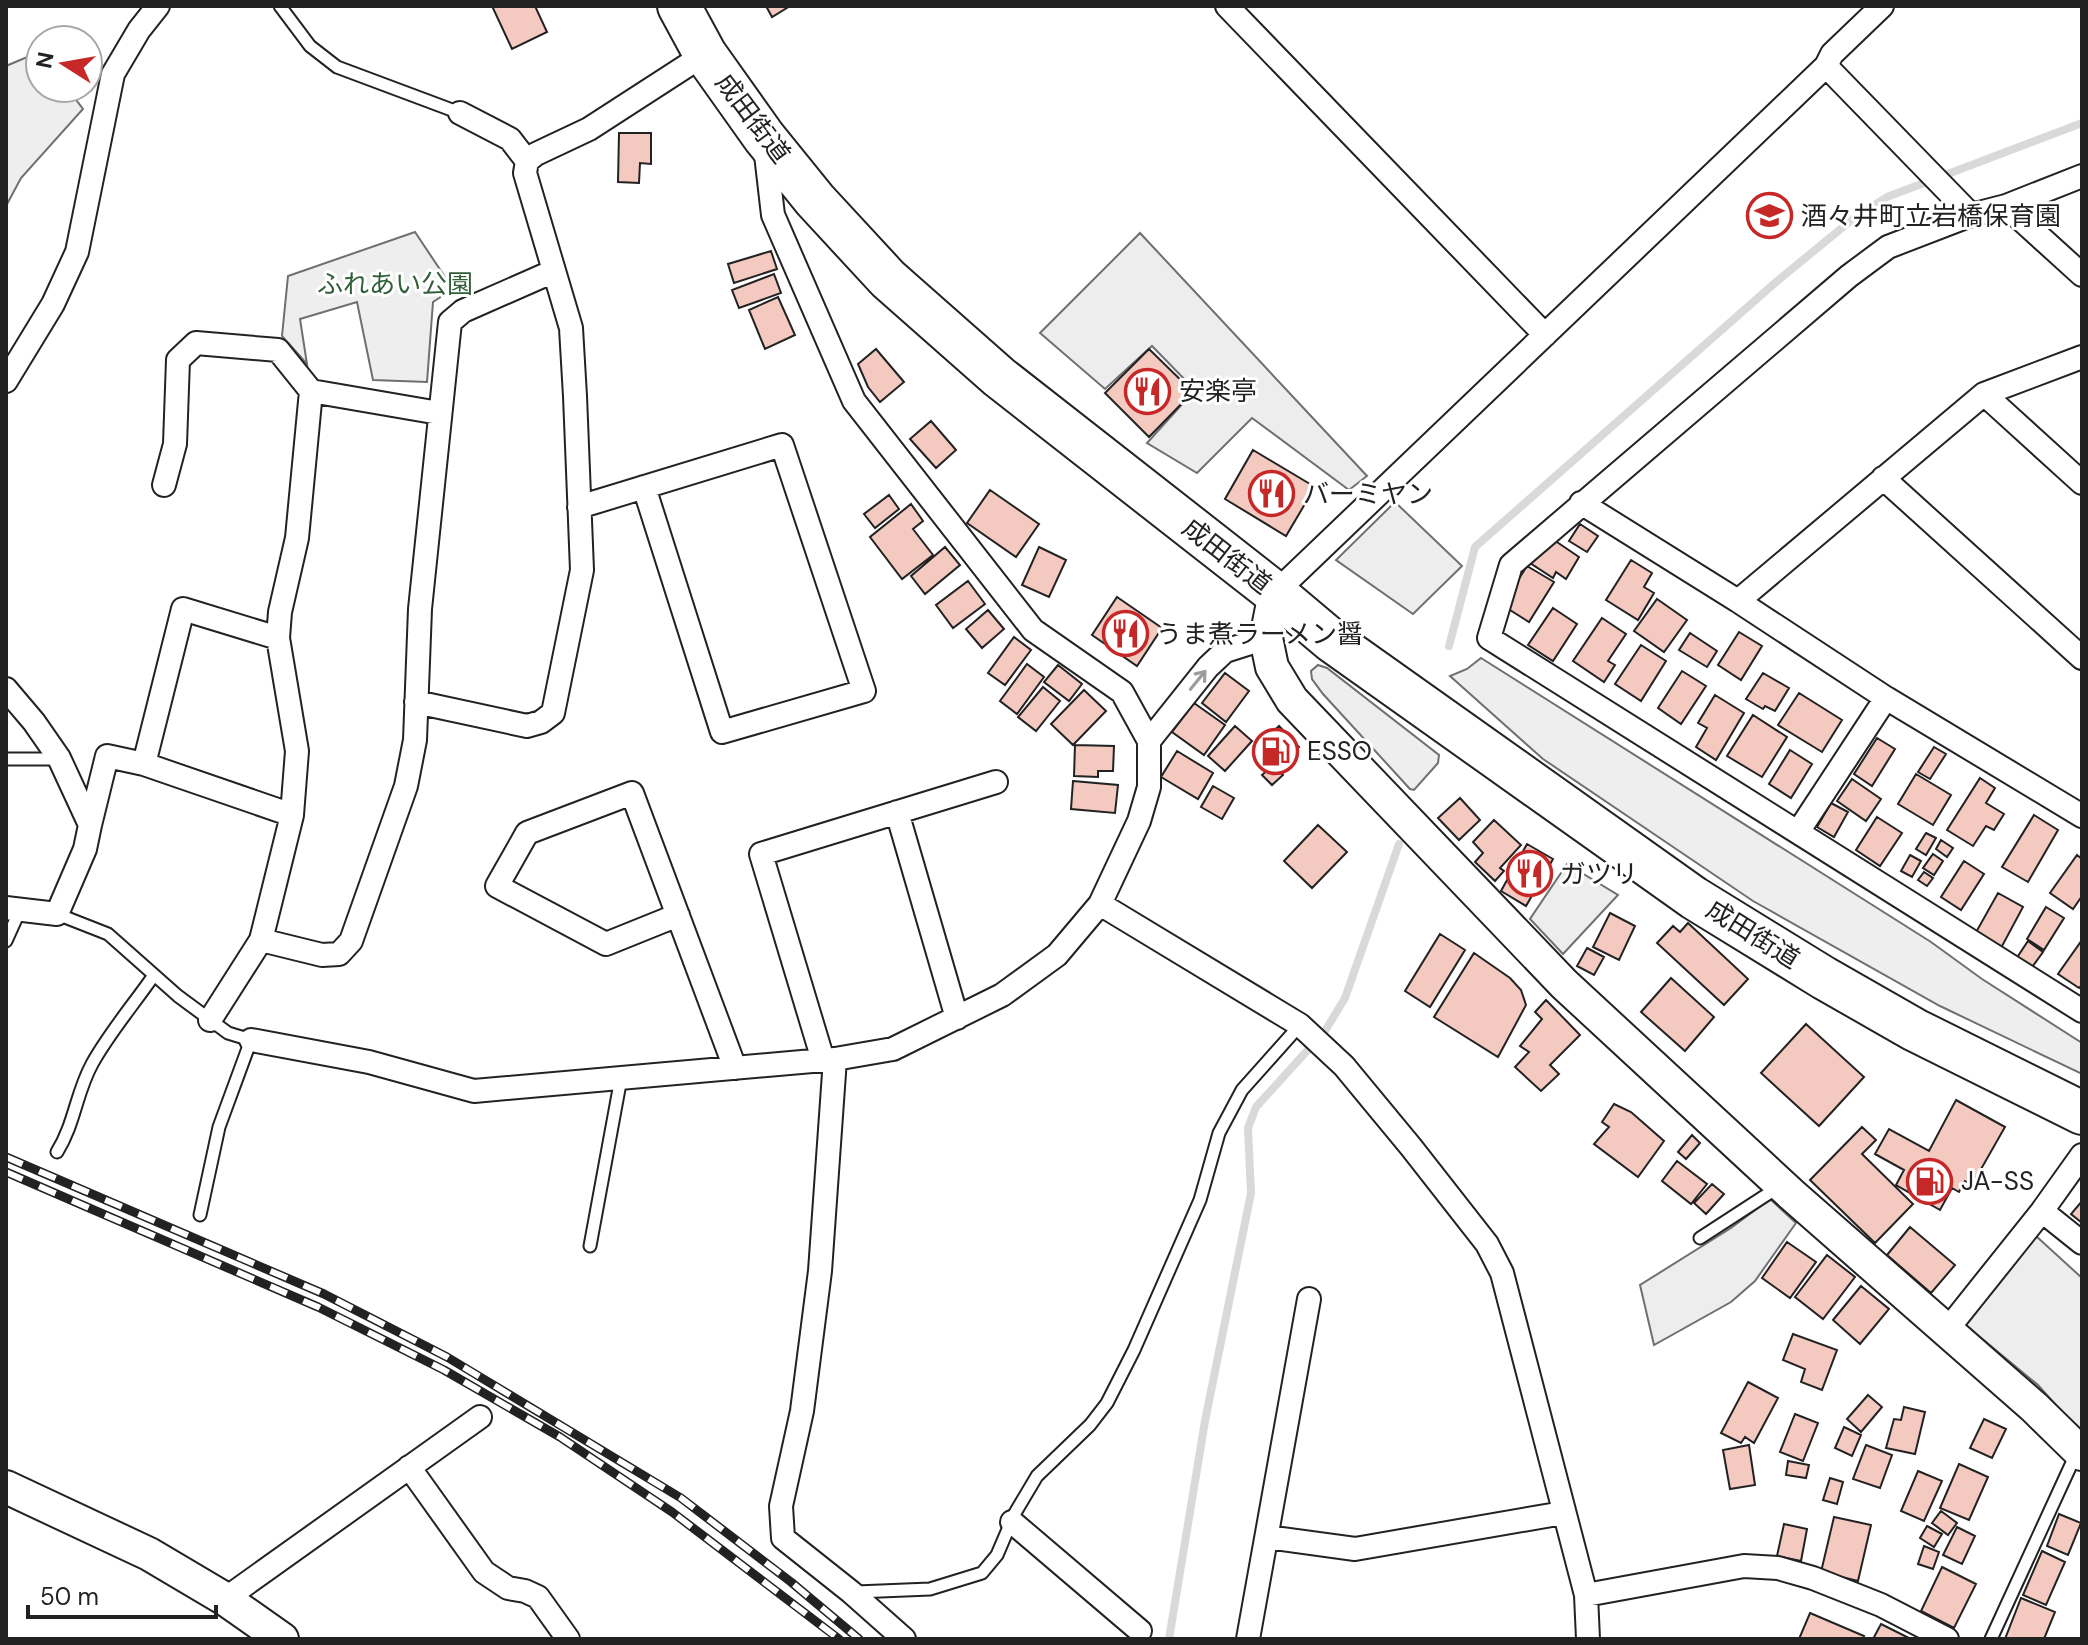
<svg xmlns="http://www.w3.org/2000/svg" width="2088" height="1645" viewBox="0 0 2088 1645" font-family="'DM Sans','Noto Sans JP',sans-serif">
<rect width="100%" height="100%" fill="#fff"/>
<path fill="#eee" stroke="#6f6f6f" stroke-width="2" d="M39,52L40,88H67L83,109L21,178L6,206V66Z
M415,232L453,289L433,302L427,382L373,380L357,302L300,319L307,364L282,336L288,276Z
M1481,658L1931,942L1982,979L2082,1043V1074L1940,1006L1753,901L1543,759L1450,676L1467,669Z
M1318,665L1327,668L1439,755L1438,763L1414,790L1410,789L1323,694L1312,679L1311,671Z"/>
<path fill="#ededed" stroke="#6f6f6f" stroke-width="2" d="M1140,233L1367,476L1349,490L1252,418L1197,473L1147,443L1195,390L1152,346L1105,389L1040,333Z
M1395,502L1462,566L1413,614L1336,560Z
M1567,864L1618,895L1563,954L1530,919Z
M1770,1199L1796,1223L1755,1281L1731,1302L1654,1345L1640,1285L1731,1228Z
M2036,1236L2082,1278V1434L2038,1385L1963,1323Z"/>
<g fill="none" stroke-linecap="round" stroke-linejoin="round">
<path stroke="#d9d9d9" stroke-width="8" d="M1449,646L1475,547L1776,282L1854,218L1887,197L2082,123
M1169,1639L1205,1421L1251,1193L1248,1128L1256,1107L1325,1031L1345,998L1399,844"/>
</g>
<path fill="#f3c9c0" stroke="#222" stroke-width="2" d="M492,6H535L547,32L512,49Z
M766,6H790L772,17Z
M619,133H651V164L640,163L639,183L618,182Z
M771,251L777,269L734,283L728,264Z
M774,274L781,293L739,308L732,290Z
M778,297L795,335L765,349L749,310Z
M876,349L904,382L880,402L868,387L858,364Z
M1149,349L1193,392L1149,437L1105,393Z
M931,421L956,450L936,468L910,439Z
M1253,450L1315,487L1286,536L1225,499Z
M990,490L1039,524L1016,557L967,523Z
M889,495L899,509L875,528L864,514Z
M911,504L923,521L913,529L933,555L902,579L870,537Z
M1580,524L1598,536L1587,552L1569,541Z
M1551,538L1579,557L1566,579L1556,572L1553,578L1524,559Z
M945,547L960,565L925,594L911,576Z
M1039,547L1066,560L1049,597L1022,585Z
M1631,560L1652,573L1644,587L1654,593L1638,620L1606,600Z
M1527,566L1554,582L1529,622L1502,605Z
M968,581L985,604L953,628L936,605Z
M1117,597L1162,628L1137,666L1092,635Z
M1657,599L1687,620L1664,652L1634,631Z
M1553,608L1577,624L1553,661L1528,645Z
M988,610L1004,629L982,648L966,629Z
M1602,618L1626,634L1608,661L1615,665L1604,682L1573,661Z
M1739,632L1762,646L1741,680L1718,665Z
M1690,633L1717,651L1707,667L1679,650Z
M1014,637L1031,650L1005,685L988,673Z
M1641,645L1666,661L1641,701L1615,684Z
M1027,664L1044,677L1017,714L1000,701Z
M1058,665L1082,684L1069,701L1044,682Z
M1682,671L1706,686L1681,724L1658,708Z
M1225,673L1249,691L1226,722L1202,703Z
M1763,673L1789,688L1775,711L1765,706L1763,709L1746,699Z
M1043,687L1060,701L1036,731L1018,717Z
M1084,690L1106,711L1073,745L1051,724Z
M1799,693L1842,720L1822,752L1778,725Z
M1715,695L1744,713L1716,760L1696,747L1707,728L1698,723Z
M1194,703L1225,725L1204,755L1172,732Z
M1753,715L1787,737L1762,777L1727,756Z
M1235,726L1252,741L1225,771L1208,756Z
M1279,726L1299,747L1277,768L1283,775L1272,785L1262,775L1272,766L1255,749Z
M1877,738L1895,749L1872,786L1854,774Z
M1075,745L1114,746L1113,771H1098V777L1074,776Z
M1934,747L1946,754L1930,779L1918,772Z
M1790,750L1812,764L1791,798L1769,784Z
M1177,751L1213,773L1198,799L1161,777Z
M1916,774L1951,795L1933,825L1898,804Z
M1980,778L1995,788L1986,803L2004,814L1994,830L1986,826L1973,846L1947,830Z
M1852,779L1881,799L1866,821L1837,801Z
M1073,781L1118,785L1115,813L1071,809Z
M1213,786L1234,798L1222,819L1201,807Z
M1460,798L1480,820L1459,840L1438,818Z
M1831,803L1848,812L1834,837L1817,827Z
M2034,815L2058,830L2028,882L2002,867Z
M1877,817L1902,833L1880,866L1856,850Z
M1494,820L1521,845L1500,868L1504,871L1495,881L1475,862L1483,853L1473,842Z
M1318,825L1347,852L1312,888L1284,861Z
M1926,833L1936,838L1926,855L1916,849Z
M1941,840L1953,848L1947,857L1936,849Z
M1527,844L1553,859L1526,906L1501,891Z
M1933,854L1943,861L1934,875L1923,868Z
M1910,855L1921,861L1912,877L1901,871Z
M2077,855L2082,859V896L2073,909L2050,893Z
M1964,861L1984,874L1961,910L1941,897Z
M1924,872L1933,878L1927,886L1918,880Z
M1998,893L2023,907L2001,948L1975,934Z
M2046,907L2064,918L2044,950L2027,939Z
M1610,913L1635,926L1619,960L1593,947Z
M1688,923L1748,979L1724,1005L1657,943L1673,926L1680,932Z
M1440,934L1465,950L1430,1007L1405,991Z
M2082,940V985L2079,988L2058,974Z
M2028,941L2043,952L2030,970L2016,959Z
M1587,948L1604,957L1594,975L1577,966Z
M1474,953L1510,978L1521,990L1526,1005L1498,1057L1434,1017Z
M1671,978L1714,1017L1685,1051L1641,1012Z
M1546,1000L1580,1035L1550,1065L1559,1074L1541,1091L1515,1067L1529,1052L1520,1046L1542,1019L1535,1012Z
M1806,1024L1864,1077L1819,1126L1761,1073Z
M1956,1100L2005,1127L1972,1185L1965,1181L1959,1192L1952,1188L1940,1210L1896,1185L1904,1170L1875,1154L1889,1129L1929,1151Z
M1614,1104L1631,1112L1664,1141L1638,1177L1594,1144L1609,1127L1602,1122Z
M1862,1127L1876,1140L1862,1154L1913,1204L1875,1243L1810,1180Z
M1692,1135L1700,1143L1686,1159L1678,1152Z
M1677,1161L1707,1184L1691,1204L1662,1181Z
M1712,1184L1724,1194L1706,1214L1694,1203Z
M2082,1201V1223L2071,1214Z
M1910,1227L1955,1265L1931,1293L1887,1255Z
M1787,1242L1816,1262L1790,1298L1762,1278Z
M1827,1255L1855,1277L1823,1319L1795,1297Z
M1861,1286L1889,1309L1860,1344L1833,1320Z
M1793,1334L1837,1350L1822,1390L1801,1382L1805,1369L1783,1360Z
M1748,1382L1778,1398L1754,1443L1745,1437L1741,1443L1721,1433Z
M1868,1395L1882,1407L1861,1432L1847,1419Z
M1904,1407L1925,1412L1915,1454L1886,1448L1894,1419L1901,1420Z
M1795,1414L1818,1423L1803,1461L1780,1452Z
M1984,1419L2006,1429L1992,1458L1970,1448Z
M1844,1427L1861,1435L1852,1456L1835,1448Z
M1749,1445L1755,1485L1730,1489L1723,1450Z
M1866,1445L1892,1455L1880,1488L1853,1479Z
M1788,1461L1809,1465L1806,1478L1786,1475Z
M1959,1464L1988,1477L1969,1520L1940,1508Z
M1918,1471L1942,1481L1924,1521L1901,1511Z
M1830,1478L1843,1482L1837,1504L1823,1500Z
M1941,1511L1957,1523L1948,1535L1932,1523Z
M2059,1514L2081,1523L2068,1555L2047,1546Z
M1834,1517L1871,1525L1858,1581L1821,1572Z
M1784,1524L1807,1529L1801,1561L1777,1556Z
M1927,1526L1942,1534L1934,1547L1920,1538Z
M1957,1527L1975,1536L1962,1564L1943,1555Z
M1924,1546L1939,1552L1933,1569L1918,1564Z
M2042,1551L2065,1562L2046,1605L2023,1595Z
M1942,1567L1976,1584L1954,1628L1921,1611Z
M2021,1598L2055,1612L2044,1639H2005Z
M1810,1613L1864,1636L1862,1639H1799Z
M1881,1624L1909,1638L1908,1639H1873Z"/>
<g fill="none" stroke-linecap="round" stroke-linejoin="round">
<defs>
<path id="lane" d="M280,6L310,46L337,67L460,113
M6,759H58
M57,914L108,934L178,996L228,1033L251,1040L219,1127L200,1215
M6,941L20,910
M57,1152C75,1123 76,1093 92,1064C109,1033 134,1004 154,975
M1700,1238L1780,1186
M590,1246L621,1078
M856,1592L930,1589L982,1573L997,1555L1015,1513L1037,1476L1090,1425L1107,1403L1134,1350L1200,1200L1219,1133L1242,1090L1300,1025
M1991,1639L2076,1454"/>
<path id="street" d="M1227,6L1545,335
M1826,66L1971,215
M460,113L510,139L527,161
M2082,176L2006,206L1971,215L1888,247L1849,276L1511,565L1489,638L2082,1011
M2006,206L2082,275
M6,381L53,304L77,252L113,74L139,30L158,6
M1984,394L2082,483
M1883,478L2082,658
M164,485L175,444L178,360L196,343L278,350L311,391L439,413
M1581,503L1738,601L1886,698L2082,816
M579,507L782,445L864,691L722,732L644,487
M1275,593L1826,66L1832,54L1882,6
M1738,601L1984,394L2082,357
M6,689L34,722L59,758L90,825L85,849L57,914L6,908
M416,702L527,726L541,722L553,713L582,570L575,396L571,328L525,173L527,161L536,154L589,129L705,54
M1149,741L1208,667L1225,651L1266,638
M144,764L183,609L278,638
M897,812L957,1018
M90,825L107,756L144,764L292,815
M1798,832L1886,698
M1100,904L1300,1025L1344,1066L1411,1147L1487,1244L1502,1273L1586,1595L1588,1639
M678,915L606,944L497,886L527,833L632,793L735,1068
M261,940L322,955L339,954L351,941L406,786L415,740L420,609L450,322L463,311L554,271
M210,1020L261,940L292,815L297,751L278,638L280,612L297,538L311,391
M251,1040L369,1062L474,1091L835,1059L893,1049L1002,995L1057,955L1100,904L1139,821L1149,787V741L1122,692L1033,630L854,401L773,215L765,146
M835,1059L820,1271L802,1411L781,1506L783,1538L851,1592L904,1639
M823,1060L761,854L996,782
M2042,1211L2082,1243
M1947,1330L2042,1211L2082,1155
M409,1467L484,1572L508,1588L525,1591L538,1597L568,1639
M1012,1522L1140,1631
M1268,1537L1355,1549L1563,1513
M1586,1595L1744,1566L1778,1568L1813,1578L1881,1605L1947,1639
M225,1599L480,1417
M1248,1639L1309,1299"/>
<path id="secondary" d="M1275,593L1266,638L1272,667L1292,700L1564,984L1791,1194L2034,1407L2082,1454
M6,1487L149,1554L225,1599L282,1639"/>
<path id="highway" d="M679,6L705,54L764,137L815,200L888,279L999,377L1275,593L1332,641L1694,898L1824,978L1915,1030L2082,1113"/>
</defs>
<use href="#lane" stroke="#222" stroke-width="15"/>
<use href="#street" stroke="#222" stroke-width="26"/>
<use href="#secondary" stroke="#222" stroke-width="36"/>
<use href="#highway" stroke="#222" stroke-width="46"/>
<use href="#lane" stroke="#fff" stroke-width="11"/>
<use href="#street" stroke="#fff" stroke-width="22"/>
<use href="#secondary" stroke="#fff" stroke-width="32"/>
<use href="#highway" stroke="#fff" stroke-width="42"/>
<defs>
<path id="rail" d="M6,1157L324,1294L447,1357L681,1498L791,1582L859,1639
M6,1172L318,1307L444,1370L560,1437L672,1512L839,1639"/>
</defs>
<use href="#rail" stroke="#222" stroke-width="9"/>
<use href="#rail" stroke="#fff" stroke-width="6" stroke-dasharray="18" stroke-linecap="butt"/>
</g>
<defs><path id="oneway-shaft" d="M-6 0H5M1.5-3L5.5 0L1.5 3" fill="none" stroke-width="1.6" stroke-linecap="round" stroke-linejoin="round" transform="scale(2)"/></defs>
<use stroke="#9c9c9c" href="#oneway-shaft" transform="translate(1198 680) rotate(-51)"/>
<defs>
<symbol id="school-ring" viewBox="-11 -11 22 22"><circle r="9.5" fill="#fff" stroke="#c62828" stroke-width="1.5"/><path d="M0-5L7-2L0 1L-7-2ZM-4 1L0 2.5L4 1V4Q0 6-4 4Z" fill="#c62828"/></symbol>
<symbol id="restaurant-ring" viewBox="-11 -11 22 22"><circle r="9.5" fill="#fff" stroke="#c62828" stroke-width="1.5"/><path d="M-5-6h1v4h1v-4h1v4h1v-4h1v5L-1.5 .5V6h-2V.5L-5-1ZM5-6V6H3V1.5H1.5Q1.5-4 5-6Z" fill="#c62828"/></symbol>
<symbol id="fuel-ring" viewBox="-11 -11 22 22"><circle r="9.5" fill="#fff" stroke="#c62828" stroke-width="1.5"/><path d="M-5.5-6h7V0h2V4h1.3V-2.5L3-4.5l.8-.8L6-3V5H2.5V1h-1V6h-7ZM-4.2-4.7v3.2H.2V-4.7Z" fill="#c62828"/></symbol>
</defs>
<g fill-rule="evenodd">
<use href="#school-ring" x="1744" y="190" width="51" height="51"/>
<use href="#restaurant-ring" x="1122" y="366" width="51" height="51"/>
<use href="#restaurant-ring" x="1246" y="468" width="51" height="51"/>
<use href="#restaurant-ring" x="1100" y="608" width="51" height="51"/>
<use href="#fuel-ring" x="1250" y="726" width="51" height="51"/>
<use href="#restaurant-ring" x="1504" y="848" width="51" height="51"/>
<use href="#fuel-ring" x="1904" y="1156" width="51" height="51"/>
</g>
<g text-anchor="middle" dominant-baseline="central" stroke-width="6" stroke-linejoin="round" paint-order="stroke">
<g font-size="26" fill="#222" stroke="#fff">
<text transform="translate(753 118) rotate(53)">成田街道</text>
<text transform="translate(1227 556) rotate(38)">成田街道</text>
<text transform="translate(1753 934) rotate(32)">成田街道</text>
</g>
<g font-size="26" fill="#222" stroke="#fff" text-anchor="start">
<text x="1801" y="216">酒々井町立岩橋保育園</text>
<text x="1179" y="391">安楽亭</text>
<text x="1303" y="494">バーミヤン</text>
<text x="1156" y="634">うま煮ラーメン醤</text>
<text x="1307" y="751">ESSO</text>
<text x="1560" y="874">ガツリ</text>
<text x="1961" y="1181">JA-SS</text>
</g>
<g font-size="26" fill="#2f5e38" stroke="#fff">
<text x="395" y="284">ふれあい公園</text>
</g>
</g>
<rect width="2088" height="1645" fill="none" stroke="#222222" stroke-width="16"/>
<g transform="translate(64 64) rotate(281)"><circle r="38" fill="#ffffff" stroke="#a7a7a7" stroke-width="2"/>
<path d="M0-6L14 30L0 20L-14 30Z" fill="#c62828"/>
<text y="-12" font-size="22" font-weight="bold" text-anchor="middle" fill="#222222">N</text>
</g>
<path d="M28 1605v12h188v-12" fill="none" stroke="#222222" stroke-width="4"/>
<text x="40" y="1605" font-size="24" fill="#222222" stroke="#ffffff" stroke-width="6" paint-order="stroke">50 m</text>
</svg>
